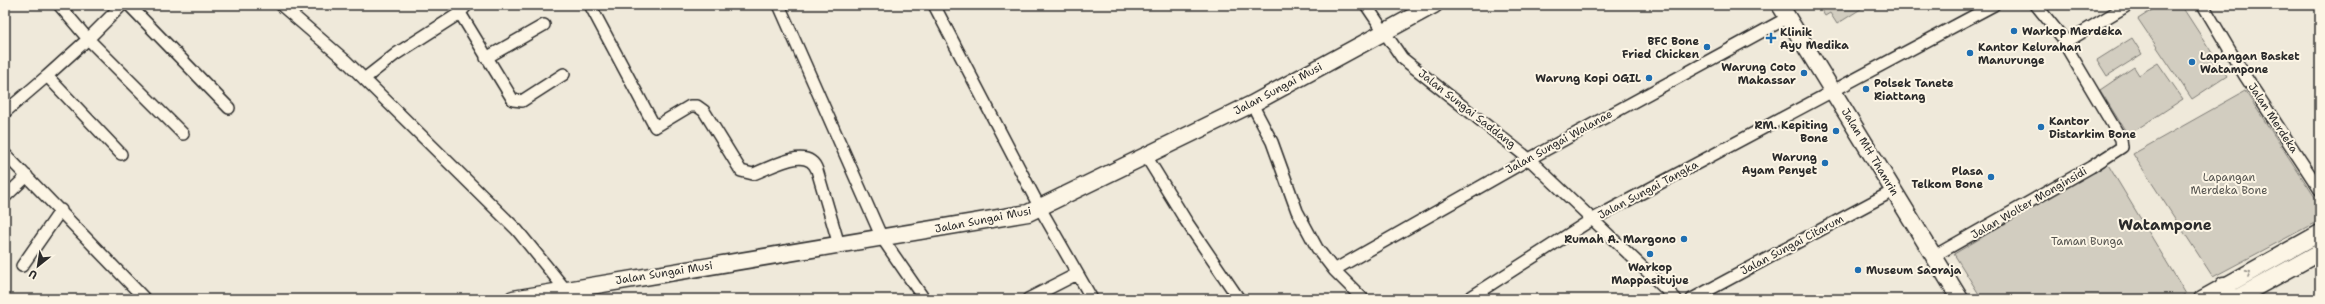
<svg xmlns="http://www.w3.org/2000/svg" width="2325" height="304" viewBox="0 0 2325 304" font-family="'Shantell Sans',sans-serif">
<rect width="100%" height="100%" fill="#efe9da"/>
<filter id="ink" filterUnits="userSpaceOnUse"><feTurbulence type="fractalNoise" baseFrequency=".025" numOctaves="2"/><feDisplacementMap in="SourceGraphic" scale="8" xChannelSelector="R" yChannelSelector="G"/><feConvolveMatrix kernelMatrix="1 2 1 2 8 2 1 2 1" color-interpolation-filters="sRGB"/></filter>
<g filter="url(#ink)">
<path fill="#d2cdc0" stroke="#7e7c76" d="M1818,5H1867L1837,24L1830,13L1825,16Z
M2160,5H2181L2227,76L2192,99L2138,19Z
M2132,38L2142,54L2107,76L2097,60Z
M2158,63L2183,99L2128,135L2100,90L2134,67L2139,75Z
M2245,91L2320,205V220L2213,277L2133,154Z
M2107,163L2186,294L2178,299H1982L1954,254Z"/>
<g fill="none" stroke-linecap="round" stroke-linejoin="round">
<defs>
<path id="street" d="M59,5L88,39L183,134
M129,5L229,108
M281,5L346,61L517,230L565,289
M590,5L655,127L690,106H697L704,111L741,171L753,174C771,168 808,144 817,170L839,245
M779,5L882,238L924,299
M934,5L1040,208L1092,299
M1366,5L1402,58L1529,159L1676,299
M2036,5L2066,42
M2203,5L2245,76L2320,190
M460,13L513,100L522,101L564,74
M2066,42L2128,5
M486,58L544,25
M47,76L88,39L122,5
M364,79L396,54L460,13L467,5
M1252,104L1272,142L1297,211L1317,248L1334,270L1363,299
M5,112L47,76L121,154
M5,154L145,299
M1146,156L1186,221L1239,299
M5,197L27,176
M1934,256L2091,167L2122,147L2121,139L2067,48L2066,42
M22,266L61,210
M1334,270L1529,159L1787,18
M1028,299L1077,274
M1468,299L1591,220L1994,5
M1692,299L1893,191"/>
<path id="secondary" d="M1780,5L1960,299
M513,299L1028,213L1252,104L1434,5
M2202,299L2320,233
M2235,299L2320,252"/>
<path id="primary" d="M2224,286L2231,299"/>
</defs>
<use href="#street" stroke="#2b2b2b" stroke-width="14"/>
<use href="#secondary" stroke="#2b2b2b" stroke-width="19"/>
<use href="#primary" stroke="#2b2b2b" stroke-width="21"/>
<use href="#street" stroke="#fcf5e5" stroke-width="11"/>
<use href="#secondary" stroke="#fcf5e5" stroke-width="16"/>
<use href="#primary" stroke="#fcf5e5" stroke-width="18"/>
</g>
<defs><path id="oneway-chevron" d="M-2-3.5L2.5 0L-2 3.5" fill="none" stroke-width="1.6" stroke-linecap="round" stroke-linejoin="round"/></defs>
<use stroke="#949088" href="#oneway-chevron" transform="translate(2248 273) rotate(-29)"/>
</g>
<g fill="#1f6fb2" stroke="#fcf5e5" stroke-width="1.5">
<circle cx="2014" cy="31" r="4"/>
<path d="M1769 32h4v4h4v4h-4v4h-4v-4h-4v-4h4z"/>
<circle cx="1707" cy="47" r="4"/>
<circle cx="1970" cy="53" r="4"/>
<circle cx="2192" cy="62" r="4"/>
<circle cx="1804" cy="73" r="4"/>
<circle cx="1649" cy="78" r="4"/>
<circle cx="1866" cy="89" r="4"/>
<circle cx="2041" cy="127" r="4"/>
<circle cx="1836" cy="131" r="4"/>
<circle cx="1825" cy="163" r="4"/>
<circle cx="1991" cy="177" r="4"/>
<circle cx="1684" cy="239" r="4"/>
<circle cx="1650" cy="254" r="4"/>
<circle cx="1858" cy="270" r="4"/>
</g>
<g text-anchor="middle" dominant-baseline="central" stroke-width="4" stroke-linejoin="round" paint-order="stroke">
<g font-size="11" font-weight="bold" fill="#2b2b2b" stroke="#fcf5e5" text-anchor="start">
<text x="2022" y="31">Warkop Merdeka</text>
<text x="1780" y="32">Klinik<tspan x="1780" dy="13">Ayu Medika</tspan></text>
<text x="1699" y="41" text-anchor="end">BFC Bone<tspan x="1699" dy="13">Fried Chicken</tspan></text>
<text x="1978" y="47">Kantor Kelurahan<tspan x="1978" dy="13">Manurunge</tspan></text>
<text x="2200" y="56">Lapangan Basket<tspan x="2200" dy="13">Watampone</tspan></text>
<text x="1796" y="67" text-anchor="end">Warung Coto<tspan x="1796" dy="13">Makassar</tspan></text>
<text x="1641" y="78" text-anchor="end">Warung Kopi OGIL</text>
<text x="1874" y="83">Polsek Tanete<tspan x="1874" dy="13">Riattang</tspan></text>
<text x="2049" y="121">Kantor<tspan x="2049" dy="13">Distarkim Bone</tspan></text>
<text x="1828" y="125" text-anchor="end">RM. Kepiting<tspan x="1828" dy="13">Bone</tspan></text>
<text x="1817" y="157" text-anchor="end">Warung<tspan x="1817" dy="13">Ayam Penyet</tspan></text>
<text x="1983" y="171" text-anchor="end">Plasa<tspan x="1983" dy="13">Telkom Bone</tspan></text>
<text x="1676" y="239" text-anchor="end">Rumah A. Margono</text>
<text x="1650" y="267" text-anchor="middle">Warkop<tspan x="1650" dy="13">Mappasitujue</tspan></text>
<text x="1866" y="270">Museum Saoraja</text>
</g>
<g font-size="11" fill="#2b2b2b" stroke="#fcf5e5">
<text transform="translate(1278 89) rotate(-28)">Jalan Sungai Musi</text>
<text transform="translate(1467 109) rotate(38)">Jalan Sungai Saddang</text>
<text transform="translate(2273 118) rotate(57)">Jalan Merdeka</text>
<text transform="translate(1559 142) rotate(-29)">Jalan Sungai Walanae</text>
<text transform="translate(1870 152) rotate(59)">Jalan MH Thamrin</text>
<text transform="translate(1648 190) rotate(-28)">Jalan Sungai Tangka</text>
<text transform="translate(2029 203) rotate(-30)">Jalan Wolter Monginsidi</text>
<text transform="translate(983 220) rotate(-11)">Jalan Sungai Musi</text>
<text transform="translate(1792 245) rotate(-28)">Jalan Sungai Citarum</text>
<text transform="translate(664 273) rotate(-9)">Jalan Sungai Musi</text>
</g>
<g font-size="11" fill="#555450" stroke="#fcf5e5">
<text x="2229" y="177">Lapangan<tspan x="2229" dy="13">Merdeka Bone</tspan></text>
<text x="2087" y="241">Taman Bunga</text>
</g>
<g font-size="15" font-weight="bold" fill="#2b2b2b" stroke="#fcf5e5">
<text x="2165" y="225">Watampone</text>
</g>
</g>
<rect width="2325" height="304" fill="none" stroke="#fcf5e5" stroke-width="20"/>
<rect x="10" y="10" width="2305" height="284" fill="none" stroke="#2b2b2b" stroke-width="1.5" filter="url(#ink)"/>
<g transform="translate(38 266) rotate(210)" stroke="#fcf5e5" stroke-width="3" paint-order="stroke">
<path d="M0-3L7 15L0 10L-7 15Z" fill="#2b2b2b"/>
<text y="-6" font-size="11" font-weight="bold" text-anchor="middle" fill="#2b2b2b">U</text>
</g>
</svg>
